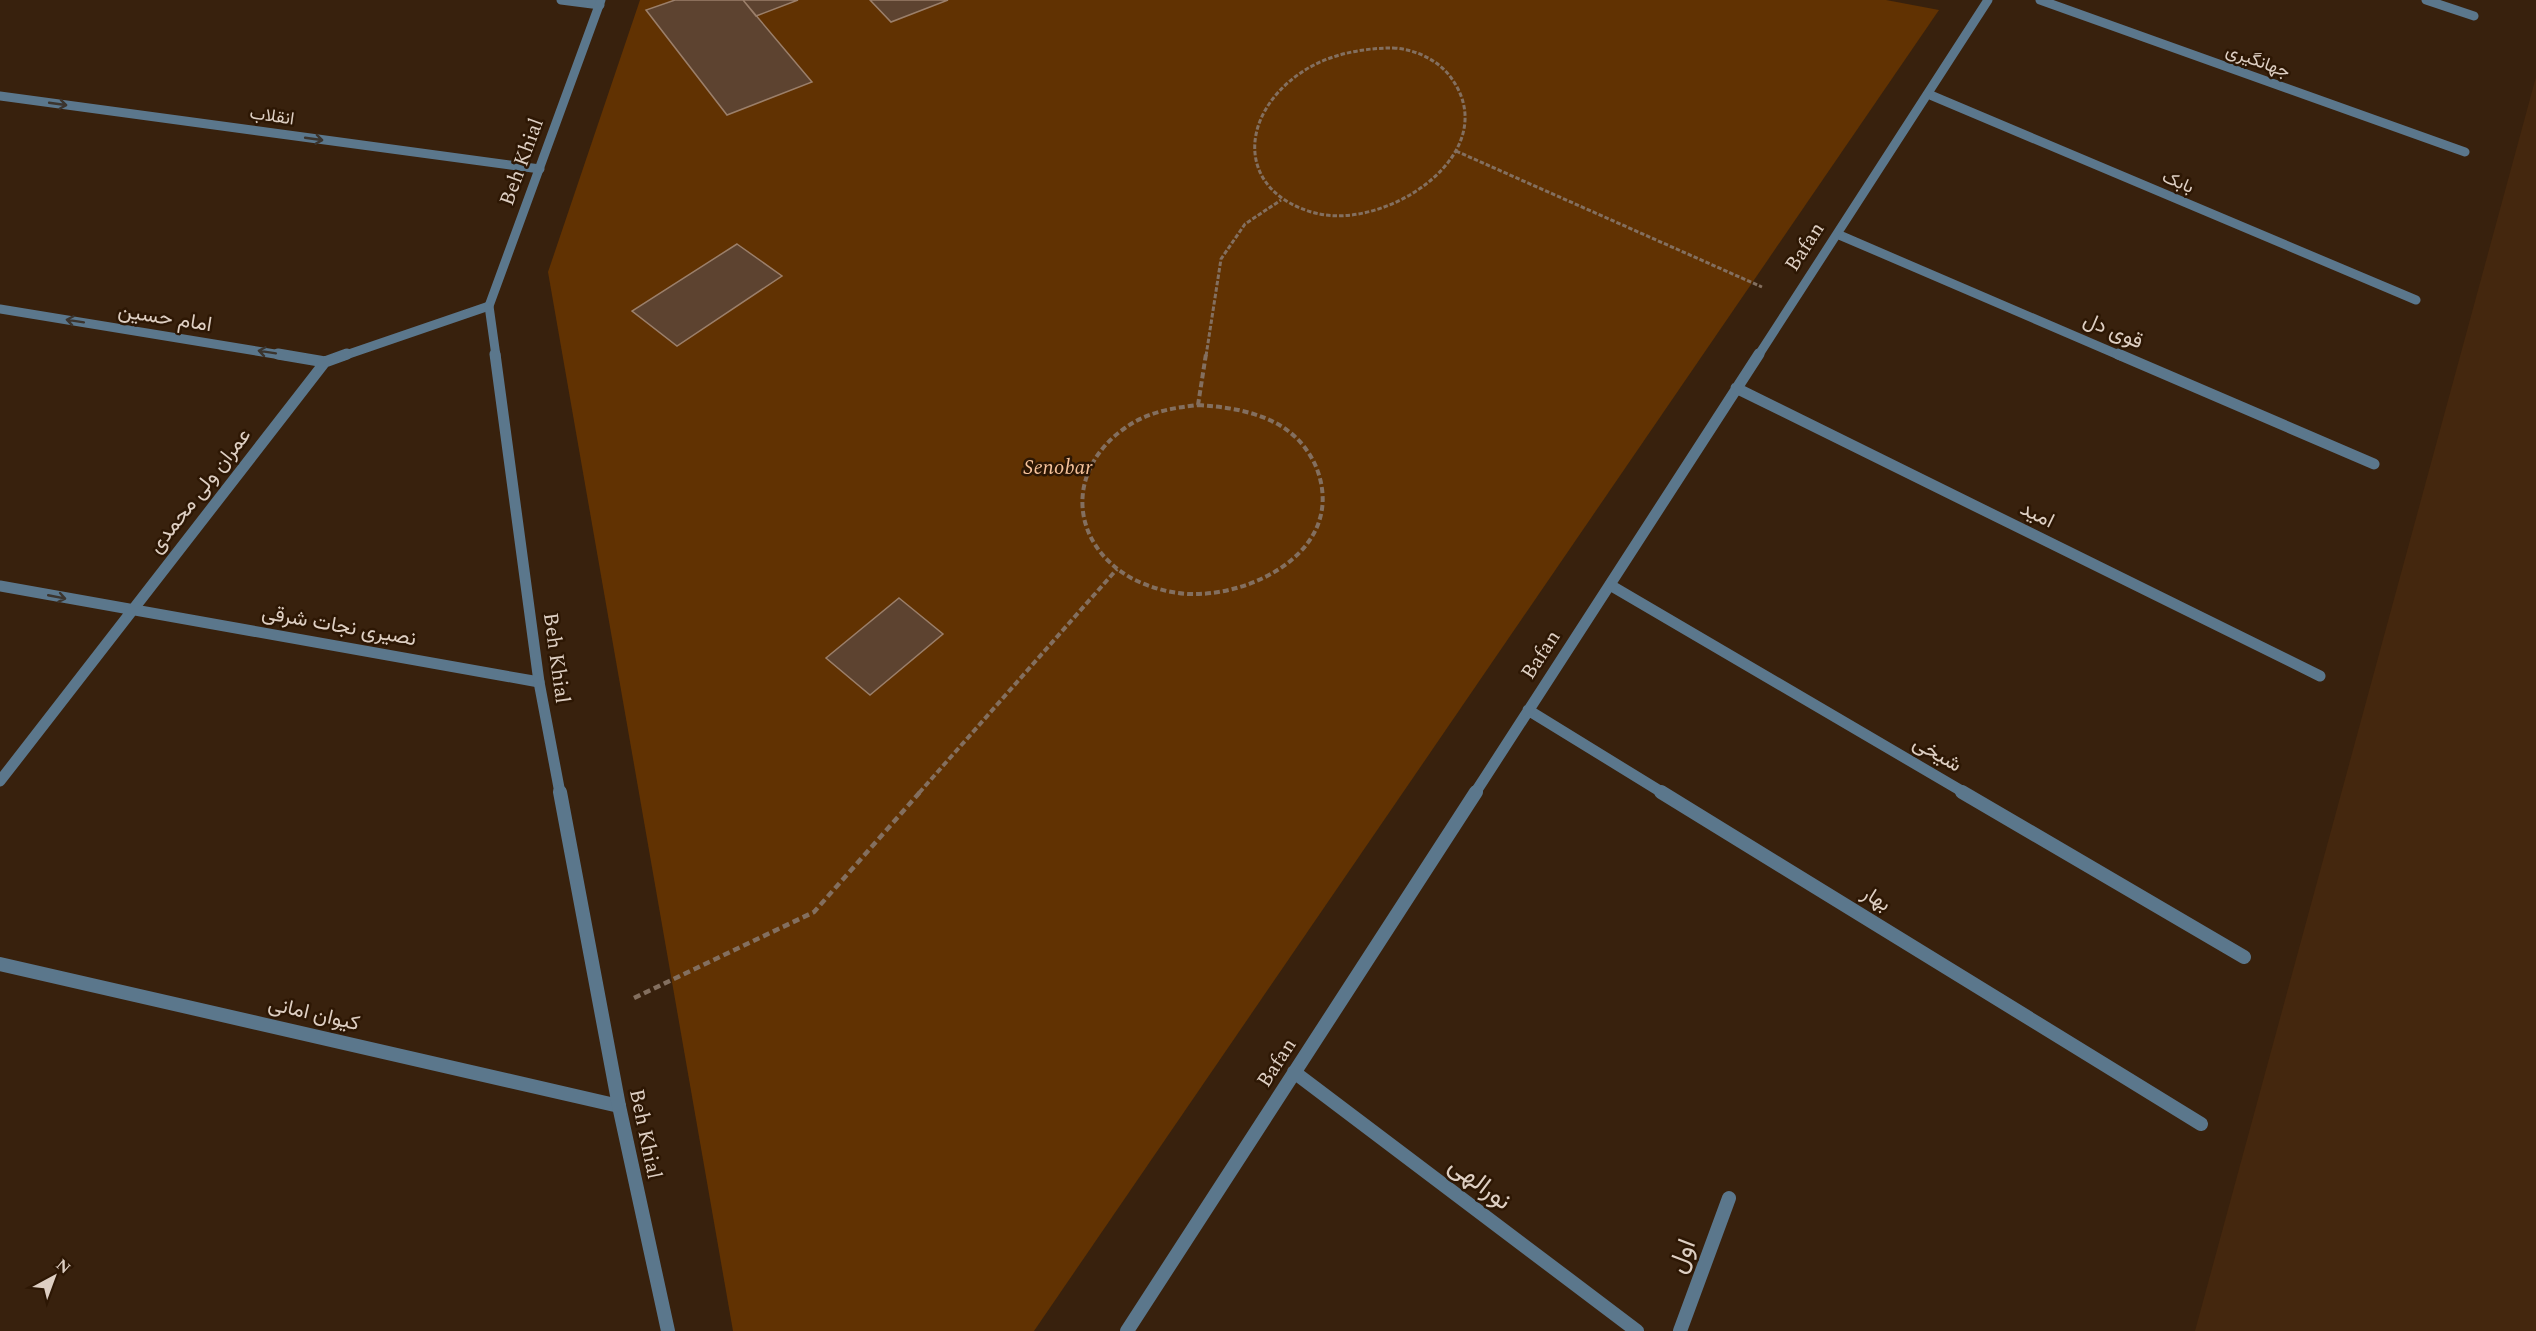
<svg xmlns="http://www.w3.org/2000/svg" width="2536" height="1331" viewBox="0 0 2536 1331" font-family="Spectral,Vazirmatn,serif">
<rect width="100%" height="100%" fill="#38210d"/>
<path fill="#44270e" d="M2536,77V1331H2195Z"/>
<path fill="#613202" d="M640,0H1886L1939,10L1034,1331H733L548,272Z"/>
<path fill="#5d4330" stroke="#9b7f6a" stroke-width="1.5" d="M675,0H743L812,82L727,115L646,10Z
M743,0H798L756,16Z
M870,0H948L891,22Z
M737,244L782,276L677,346L632,311Z
M899,598L943,634L870,695L826,658Z"/>
<g fill="none" stroke-linecap="round" stroke-linejoin="round">
<path stroke="#836f5f" stroke-width="3" stroke-dasharray="4.5 2" stroke-linecap="butt" d="M1393,48C1414,49 1436,59 1449,75C1509,151 1387,232 1315,213C1237,192 1238,117 1299,74C1326,55 1360,48 1393,48Z
M1456,151L1762,287
M1206,356L1221,259L1245,224L1281,200"/>
<path stroke="#836f5f" stroke-width="4" stroke-dasharray="6 3" stroke-linecap="butt" d="M1198,405C1227,407 1256,411 1281,426C1299,437 1313,455 1319,475C1341,548 1260,592 1199,594C1177,595 1153,589 1133,579C1069,544 1065,470 1125,428C1147,412 1172,408 1198,405Z
M1198,405L1206,354
M919,793L1117,569"/>
<path stroke="#836f5f" stroke-width="4.5" stroke-dasharray="7 4" stroke-linecap="butt" d="M634,998L814,912L920,792"/>
<path stroke="#5b778c" stroke-width="9" d="M561,0L600,5
M2040,0L2465,152
M2426,0L2474,16
M1928,94L2416,300
M0,96L540,169
M1837,234L2121,356
M0,309L287,356
M343,356L489,306
M1758,356L1988,0"/>
<path stroke="#5b778c" stroke-width="11" d="M278,354L325,362
M2118,354L2374,464
M1736,388L2320,676
M1610,585L1965,793
M0,586L539,682
M1528,710L1663,793
M0,781L325,362L347,354
M1475,793L1759,354"/>
<path stroke="#5b778c" stroke-width="14" d="M1661,792L2201,1124
M1962,792L2244,957
M0,964L619,1106
M1294,1072L1637,1331
M1127,1331L1476,792
M1680,1331L1729,1198"/>
<path stroke="#5b778c" stroke-width="9" d="M496,356L489,306L601,0"/>
<path stroke="#5b778c" stroke-width="11" d="M495,354L539,682L560,793"/>
<path stroke="#5b778c" stroke-width="14" d="M560,792L619,1106L668,1331"/>
</g>
<defs><path id="oneway-shaft" d="M-6 0H5M1.5-3L5.5 0L1.5 3" fill="none" stroke-width="1.6" stroke-linecap="round" stroke-linejoin="round" transform="scale(1.5)"/></defs>
<g stroke="#3b342d">
<use href="#oneway-shaft" transform="translate(58 104) rotate(8)"/>
<use href="#oneway-shaft" transform="translate(314 139) rotate(8)"/>
<use href="#oneway-shaft" transform="translate(75 321) rotate(-171)"/>
<use href="#oneway-shaft" transform="translate(267 352) rotate(-171)"/>
<use href="#oneway-shaft" transform="translate(57 597) rotate(11)"/>
</g>
<g text-anchor="middle" dominant-baseline="central" stroke-width="5" stroke-linejoin="round" paint-order="stroke">
<g font-size="18" fill="#decfc3" stroke="#2d1704">
<text transform="translate(2258 61) rotate(20)">جهانگیری</text>
<text transform="translate(272 116) rotate(8)">انقلاب</text>
<text transform="translate(2178 182) rotate(23)">بابک</text>
</g>
<g font-size="21" fill="#decfc3" stroke="#2d1704">
<text transform="translate(522 162) rotate(-70)">Beh Khial</text>
<text transform="translate(1805 247) rotate(-57)">Bafan</text>
<text transform="translate(165 318) rotate(9)">امام حسین</text>
<text transform="translate(2113 331) rotate(23)">قوی دل</text>
<text transform="translate(200 491) rotate(-52)">عمران ولی محمدی</text>
<text transform="translate(2037 515) rotate(26)">امید</text>
<text transform="translate(339 626) rotate(10)">نصیری نجات شرقی</text>
<text transform="translate(1541 655) rotate(-57)">Bafan</text>
<text transform="translate(556 658) rotate(82)">Beh Khial</text>
<text transform="translate(1937 754) rotate(30)">شیخی</text>
<text transform="translate(1876 899) rotate(32)">بهار</text>
<text transform="translate(314 1014) rotate(13)">کیوان امانی</text>
<text transform="translate(1277 1063) rotate(-57)">Bafan</text>
<text transform="translate(645 1134) rotate(78)">Beh Khial</text>
</g>
<g font-size="21" font-style="italic" fill="#f7c39b" stroke="#2d1704">
<text x="1058" y="468">Senobar</text>
</g>
<g font-size="26" fill="#decfc3" stroke="#2d1704">
<text transform="translate(1480 1183) rotate(37)">نورالهی</text>
<text transform="translate(1682 1256) rotate(-69)">اول</text>
</g>
</g>
<g transform="translate(54 1277) rotate(41)" stroke="#2d1704" stroke-width="4.5" paint-order="stroke">
<path d="M0-4.5L10 22L0 15L-10 22Z" fill="#decfc3"/>
<text y="-9" font-size="16" font-weight="bold" text-anchor="middle" fill="#decfc3">N</text>
</g>
</svg>
